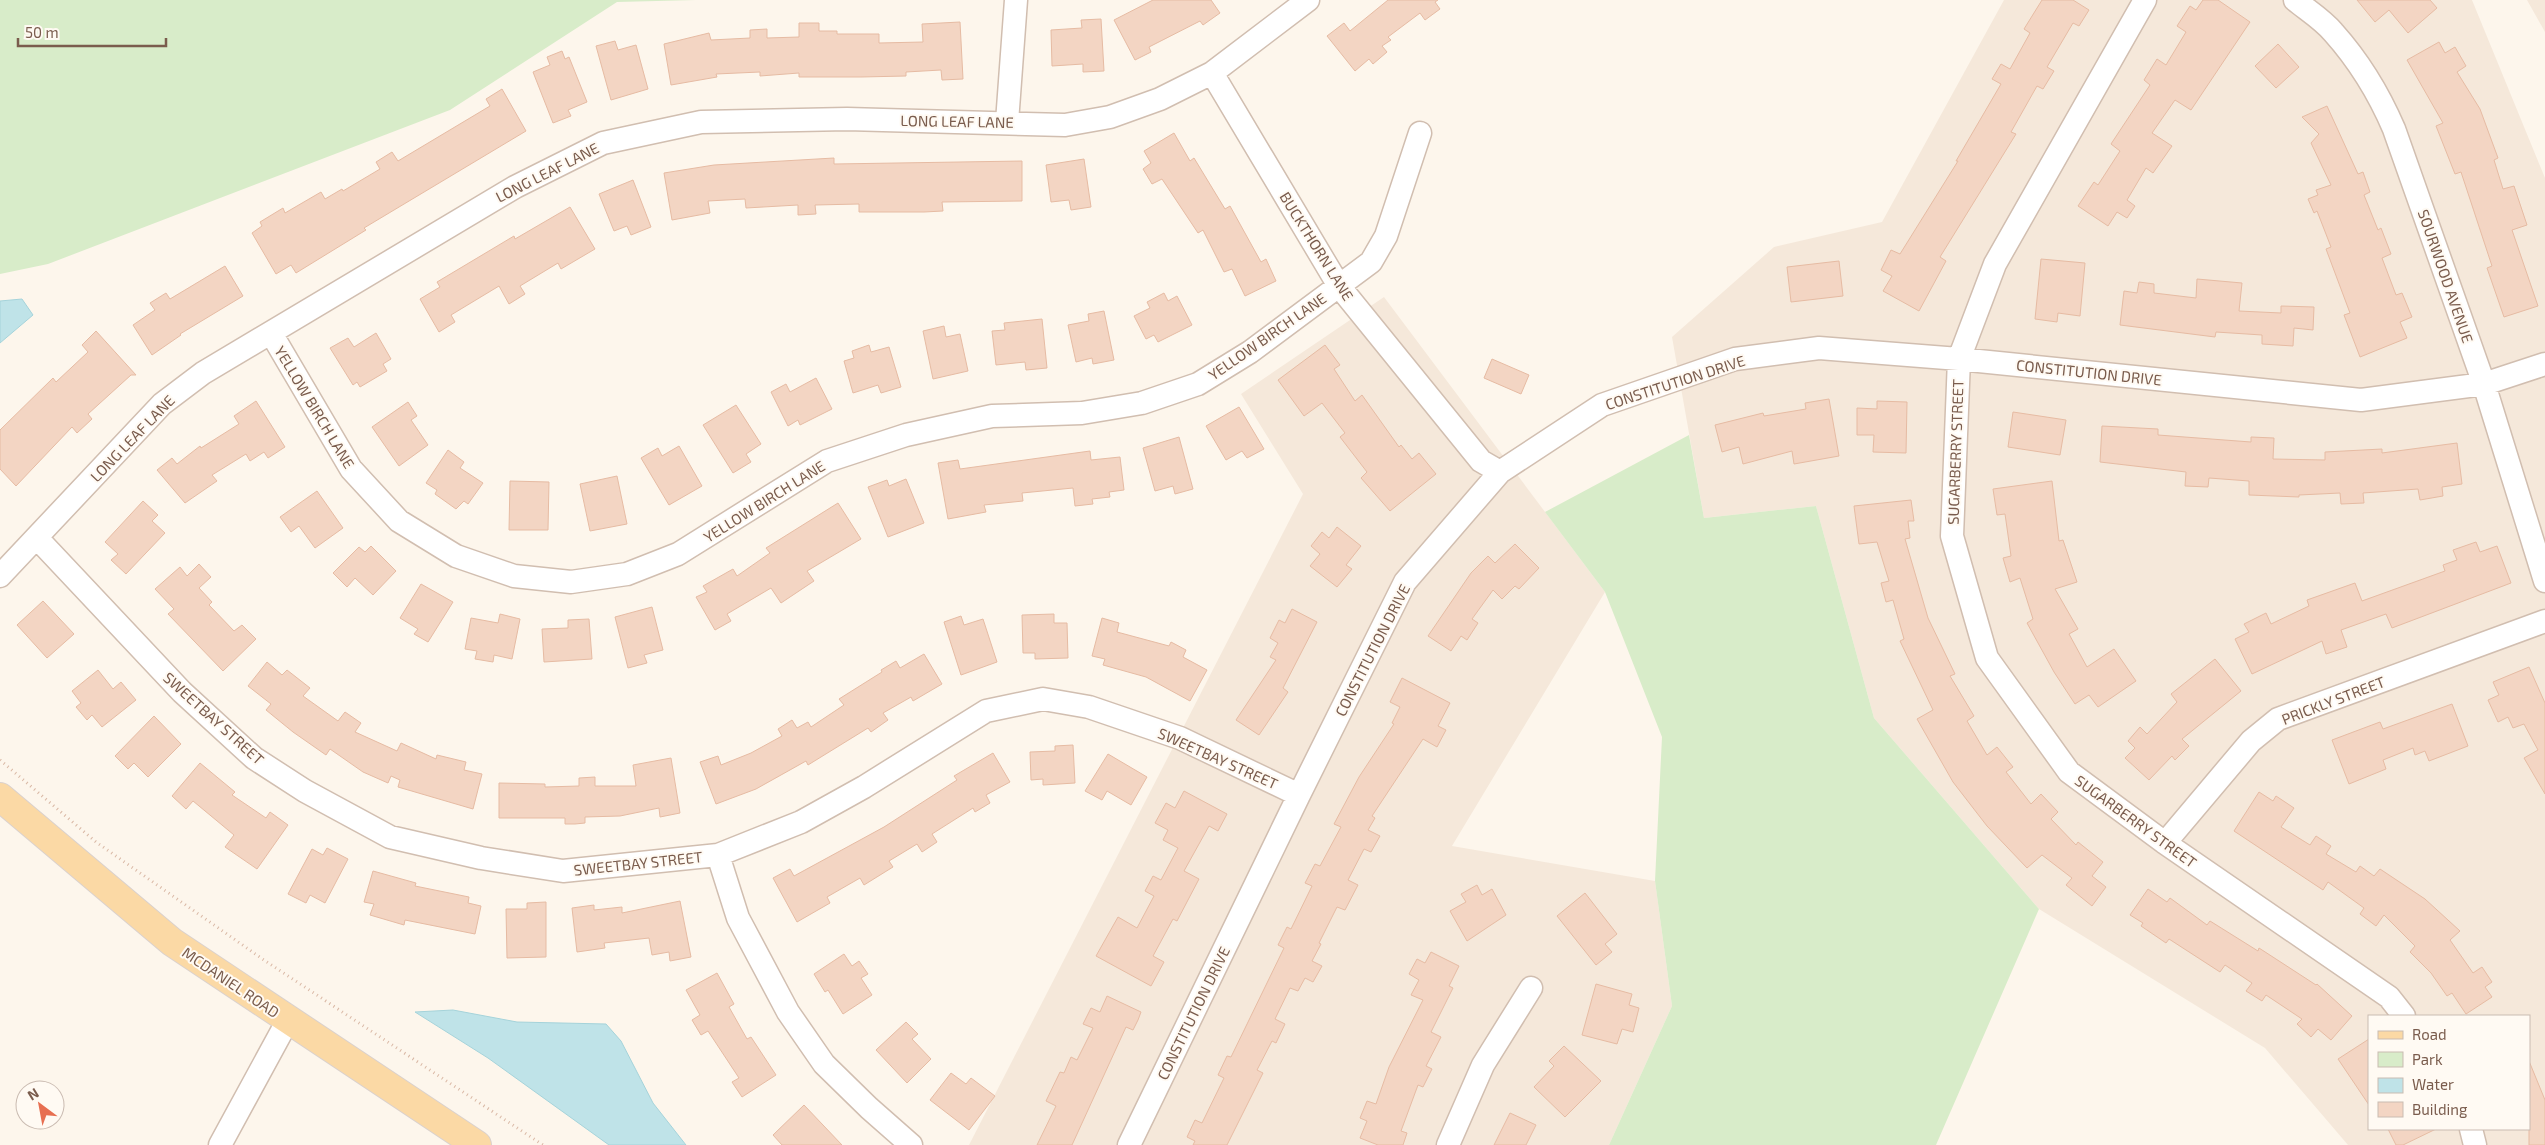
<svg xmlns="http://www.w3.org/2000/svg" width="2545" height="1145" viewBox="0 0 2545 1145" font-family="'Exo 2',sans-serif">
<rect width="100%" height="100%" fill="#fdf6ec"/>
<path fill="#f5e8da" fill-rule="evenodd" d="M2004,0H2472L2545,178V1145H2348L2265,1048L2039,909L1874,718L1816,506L1704,518L1672,337L1774,247L1882,222ZM2369,1016H2529V1129H2369Z
M2527,0H2545V32Z
M1384,297L1605,592L1452,846L1655,881L1672,1006L1609,1145H969L1303,494L1241,394Z"/>
<path fill="#d8ecc9" d="M0,0H696L617,2L450,110L48,264L0,274Z
M1689,435L1704,518L1816,506L1874,718L2039,909L1936,1145H1609L1672,1006L1655,881L1662,737L1605,592L1545,512Z"/>
<path fill="#bfe3e8" stroke="#a5d3da" d="M22,299L33,315L0,343V301Z
M453,1010L517,1022L606,1024L621,1041L653,1103L686,1145H609L488,1058L415,1012Z"/>
<path fill="#f3d5c3" stroke="#e6bba3" d="M1153,0H1211L1220,13L1203,25L1200,21L1149,47L1151,52L1135,60L1114,20Z
M1388,0H1438L1435,2L1440,9L1425,20L1420,13L1388,37L1391,40L1382,46L1387,52L1373,64L1369,59L1355,71L1327,36L1344,23L1350,31Z
M2042,0H2073L2089,10L2079,26L2073,23L2047,67L2054,71L2043,89L2037,86L2011,132L2016,134L1940,257L1946,261L1919,311L1883,291L1892,276L1881,270L1891,250L1900,254L1958,161H1956L2001,84L1992,79L2001,64L2010,69L2030,33L2024,29Z
M2203,0H2218L2250,22L2191,110L2175,100L2152,133L2172,146L2153,173L2146,168L2127,200L2135,206L2127,218L2117,212L2108,226L2078,206L2094,182L2098,185L2120,151L2111,144L2150,85L2144,80L2157,59L2166,65L2186,32L2177,26L2190,6L2196,10Z
M2357,0H2430L2437,8L2408,33L2389,10L2375,22Z
M1101,19L1104,71L1083,72V64L1052,66L1051,30L1082,28L1081,20Z
M960,22L963,79L942,80L941,70L906,72V76L861,77H799V73L760,76V72L716,74L717,77L671,85L664,44L709,33L711,40L750,38V30L767,29V38L799,37V23H819V31H837V34H879V43L923,42L922,24Z
M615,41L618,50L636,45L648,89L611,100L596,46Z
M2439,42L2445,53L2455,47L2466,66L2457,72L2480,109L2498,158L2494,160L2503,189L2514,186L2527,225L2512,230L2538,306L2504,317L2487,268L2492,266L2461,172L2455,174L2436,126L2443,123L2407,60Z
M2278,44L2299,67L2276,88L2255,66Z
M562,51L565,59L569,57L587,102L568,110L571,116L553,123L533,72L550,65L547,57Z
M502,89L526,131L364,228L366,230L296,273L291,265L276,274L252,233L262,226L260,222L283,208L285,213L321,192L325,199L342,189L343,191L380,169L376,162L392,152L398,161L490,106L486,99Z
M2327,106L2358,174L2363,172L2370,192L2364,195L2378,230L2381,228L2391,254L2382,258L2396,295L2402,293L2412,317L2400,322L2407,338L2360,357L2344,315L2350,313L2326,249L2331,247L2317,211L2314,213L2308,199L2318,195L2316,190L2331,185L2311,143L2319,134L2302,117Z
M1174,133L1190,161L1194,158L1225,209L1230,206L1261,262L1266,259L1276,281L1245,296L1232,269L1224,272L1203,230L1198,233L1162,179L1152,184L1143,169L1151,163L1144,151Z
M834,158V164L1022,161V201L942,202L943,211L924,212H859V204L815,205L816,214L798,215V205L746,208L745,199L708,201L710,213L672,220L664,173L714,165Z
M1084,159L1091,207L1071,210L1069,200L1051,202L1046,165Z
M633,180L651,227L631,235L627,226L614,231L599,194Z
M570,207L595,249L561,269L558,263L520,286L525,294L509,304L499,286L451,315L455,322L439,332L420,299L440,287L437,282L514,236L515,239Z
M2041,259L2085,263L2080,316L2058,313L2057,322L2035,319Z
M1839,261L1843,296L1791,302L1787,267Z
M225,266L243,296L180,334L181,335L152,355L133,325L155,310L150,303L166,293L170,299Z
M2197,279L2242,283L2239,311L2281,313V306L2314,307L2313,330L2294,328L2293,346L2262,344V335L2216,332L2215,337L2120,325L2124,291L2137,293L2139,282L2154,284V293L2196,298Z
M1164,293L1168,301L1177,296L1192,325L1158,342L1154,335L1146,339L1134,316L1150,308L1147,302Z
M1104,311L1114,360L1093,364L1092,358L1076,362L1068,325L1089,321L1088,314Z
M1042,319L1047,368L1026,370L1025,362L996,365L992,331L1005,330L1004,323Z
M944,326L946,337L960,334L968,371L933,379L923,331Z
M96,331L136,375H131L88,414L92,419L77,433L72,427L16,486L0,469V430L53,378L56,382L88,352L82,345Z
M376,333L391,359L383,364L387,371L360,387L357,382L353,385L330,348L348,338L354,347Z
M869,345L871,352L889,347L901,387L881,393L878,385L853,393L844,361L854,358L852,351Z
M1325,345L1340,365L1334,369L1355,401L1362,395L1399,447L1401,445L1412,459L1419,453L1436,474L1390,511L1361,478L1367,472L1340,437L1345,433L1322,403L1304,416L1278,380Z
M1492,359L1529,375L1521,394L1484,378Z
M816,378L832,409L800,425L798,420L788,426L771,392L786,384L790,392Z
M1829,399L1839,456L1794,464L1792,451L1743,464L1739,447L1722,452L1715,425L1763,413L1764,416L1806,409L1805,403Z
M256,401L285,447L268,458L264,452L250,461L246,454L212,475L217,481L185,503L157,470L172,458L177,464L200,446L201,448L239,424L234,416Z
M1877,401L1907,402L1906,453L1873,452L1874,435H1857V408L1877,409Z
M408,402L417,416L411,420L428,445L399,466L372,427Z
M736,405L761,444L746,454L751,462L733,473L703,425Z
M1239,407L1264,449L1247,458L1242,451L1226,460L1206,426Z
M2013,412L2066,420L2060,455L2008,447Z
M2102,426L2158,429V435L2251,442V437L2274,438L2273,459L2325,460V452L2382,449V453L2457,443L2462,484L2442,487L2443,496L2420,500L2418,489L2363,493L2364,503L2341,504L2340,493L2299,495V497L2249,495V481L2209,478L2208,487L2185,486L2186,472L2100,462Z
M1179,437L1193,489L1175,494L1173,486L1155,491L1143,448Z
M679,446L702,486L669,505L641,458L658,448L662,456Z
M448,450L464,462L460,468L483,483L468,504L464,501L456,509L435,494L437,490L426,483Z
M1090,451L1091,460L1120,457L1124,490L1109,492L1110,497L1092,499L1093,504L1075,506L1073,488L1022,493L1023,501L984,505L986,512L948,519L938,463L958,460L960,469Z
M617,476L627,524L590,531L580,484Z
M906,479L924,523L888,537L868,487L887,480L889,486Z
M510,481L549,482L548,530H509Z
M2052,481L2059,541L2063,540L2077,582L2055,589L2078,629L2069,634L2087,667L2114,649L2136,681L2098,707L2089,695L2075,704L2054,672L2027,623L2033,619L2020,578L2010,582L2003,558L2011,556L2005,514L1997,515L1993,489Z
M317,491L343,528L315,548L299,526L291,532L280,517Z
M1911,500L1914,521H1908L1910,538L1905,539L1928,618L1955,674L1950,676L1974,716L1967,721L1987,755L1997,747L2013,767L2006,772L2031,804L2041,794L2058,812L2051,819L2076,845L2078,842L2103,862L2092,876L2106,887L2092,906L2066,885L2072,878L2042,855L2027,868L1987,826L1953,782L1917,719L1933,710L1900,641L1904,639L1893,600L1886,602L1881,583L1889,581L1877,542L1859,544L1854,506Z
M143,501L158,515L152,521L165,533L126,574L111,560L118,554L105,542Z
M838,503L861,539L807,571L814,581L781,603L771,588L727,614L731,621L715,630L696,597L707,592L703,586L733,569L737,576L770,553L766,548Z
M1337,527L1361,546L1346,565L1352,569L1337,587L1310,566L1320,554L1311,546L1322,532L1329,538Z
M2476,542L2480,552L2497,546L2511,583L2392,628L2386,614L2341,630L2347,647L2326,654L2322,641L2252,674L2235,639L2249,632L2244,624L2266,613L2271,624L2309,606L2307,600L2355,583L2362,601L2445,571L2443,565L2457,560L2453,550Z
M1515,544L1539,568L1519,589L1515,586L1502,599L1493,590L1472,619L1478,623L1467,640L1461,636L1451,651L1428,636L1471,573L1488,556L1495,563Z
M371,546L396,571L373,595L355,578L347,587L333,573L359,547L365,552Z
M199,564L211,577L199,588L212,602L209,605L234,631L242,625L256,639L223,671L168,614L174,609L155,589L180,567L187,576Z
M421,584L453,602L428,642L414,634L418,629L400,618Z
M43,601L74,634L47,658L17,625Z
M652,607L663,650L644,655L647,663L628,668L615,617Z
M1292,609L1317,622L1283,688L1288,692L1259,735L1236,720L1276,660L1270,657L1278,643L1270,638L1279,620L1285,623Z
M500,614L520,619L512,659L494,655L493,662L475,659L477,651L465,649L471,618L498,623Z
M1054,614V623H1067L1068,658L1035,659V653H1023L1022,615Z
M961,616L964,625L983,619L997,662L961,675L944,622Z
M1102,618L1119,623L1117,632L1169,646L1171,642L1186,650L1183,657L1207,670L1190,701L1146,677L1103,665L1105,659L1092,656Z
M589,619L592,659L544,662L542,629L568,628V620Z
M924,654L942,684L913,701L911,697L883,713L888,720L871,732L868,728L808,765L806,761L756,789L716,804L700,762L718,756L721,765L751,753L782,736L778,729L792,720L797,728L808,722L811,727L844,705L839,699L882,672L881,670L896,661L900,668Z
M2215,659L2241,691L2182,739L2189,746L2175,760L2172,756L2149,780L2125,758L2135,748L2128,741L2140,727L2147,734L2177,702L2171,694Z
M267,662L282,675L287,670L310,688L303,696L338,721L345,712L361,723L355,732L397,751L401,743L436,759L437,755L466,762L464,770L482,774L473,809L398,787L400,780L391,776L388,783L363,772L330,749L326,755L293,732L266,710L271,704L248,686Z
M2529,667L2545,703V794L2524,758L2538,750L2524,724L2513,728L2508,717L2498,722L2488,700L2499,695L2493,682Z
M98,670L113,689L121,682L136,700L102,727L92,715L87,720L76,707L81,703L72,691Z
M1402,678L1450,703L1438,726L1446,730L1437,747L1423,739L1372,816L1375,818L1368,830L1380,836L1371,852L1364,849L1348,880L1358,885L1345,910L1337,907L1319,943L1321,944L1312,961L1322,966L1313,982L1305,978L1298,991L1290,988L1275,1019L1285,1024L1276,1043L1272,1041L1257,1070L1263,1073L1227,1145H1193L1195,1141L1187,1137L1195,1120L1202,1123L1224,1078L1218,1075L1227,1056L1231,1057L1284,948L1278,945L1287,927L1291,929L1312,886L1305,883L1315,864L1320,866L1341,827L1334,824L1359,777L1394,724L1392,723L1400,707L1390,702Z
M2452,704L2468,746L2429,761L2425,751L2415,755L2413,748L2383,760L2386,769L2349,784L2332,740L2380,722L2383,729Z
M154,716L181,744L148,777L134,763L128,769L115,756Z
M1073,745L1075,783L1043,785V779L1031,780L1030,752L1055,751V746Z
M993,753L1010,782L986,795L990,803L975,812L973,808L932,834L937,842L922,852L917,844L889,861L893,867L864,885L860,878L827,897L830,903L797,922L773,878L790,869L794,876L884,827L957,780L954,776Z
M1108,754L1147,777L1131,805L1107,791L1102,800L1085,791Z
M671,758L680,813L660,817L659,808L620,816L585,817V823L575,824H565V818H499V783L545,784V787L579,786V778L595,777V786H636L633,765Z
M200,763L235,792L232,795L266,818L270,812L288,825L257,869L225,847L234,835L193,801L186,809L172,796Z
M1184,791L1227,814L1218,831L1209,826L1184,871L1199,879L1177,921L1173,919L1153,956L1164,962L1151,986L1096,956L1118,917L1137,928L1154,896L1145,891L1153,876L1161,880L1178,848L1163,840L1168,830L1155,823L1166,803L1175,808Z
M2259,792L2273,801L2276,796L2294,808L2281,827L2310,845L2316,836L2331,846L2326,854L2356,872L2360,866L2374,876L2380,869L2425,899L2460,931L2450,940L2473,973L2482,967L2492,982L2485,987L2492,997L2466,1014L2452,993L2447,996L2431,973L2410,952L2415,946L2384,915L2376,926L2360,914L2364,908L2328,882L2323,890L2234,831Z
M327,848L348,859L325,903L310,895L306,903L288,894L312,849L323,855Z
M373,871L416,883L415,886L469,897L468,903L481,906L475,934L405,920L404,925L370,915L374,904L364,902Z
M1477,885L1482,895L1492,889L1506,915L1467,941L1450,911L1466,902L1461,894Z
M2148,889L2167,902L2170,898L2207,925L2210,921L2258,951L2259,948L2316,985L2317,984L2352,1016L2331,1040L2318,1029L2311,1037L2297,1024L2302,1019L2266,995L2262,1001L2246,991L2252,983L2225,965L2220,972L2169,939L2166,943L2141,926L2143,923L2130,915Z
M1585,893L1617,934L1605,944L1612,952L1596,965L1557,916Z
M680,901L691,957L670,961L669,952L652,955L649,938L604,943L605,948L577,952L572,908L594,905V910L622,907V913Z
M546,902V957L507,958L506,909H527V903Z
M1431,952L1459,966L1449,986L1453,988L1431,1032L1441,1037L1426,1066L1432,1069L1423,1087L1418,1085L1401,1131L1407,1133L1403,1145H1378L1360,1138L1367,1121L1360,1118L1367,1101L1376,1104L1389,1067L1423,1000L1411,995L1419,980L1409,974L1417,959L1425,963Z
M844,954L852,966L859,961L868,974L861,978L872,995L843,1014L828,990L825,992L814,974Z
M717,973L734,1004L729,1007L747,1039L751,1037L776,1075L742,1097L732,1082L739,1078L708,1031L701,1035L692,1020L700,1015L686,990Z
M1596,984L1632,994L1629,1005L1639,1008L1633,1032L1622,1029L1617,1044L1582,1035Z
M1107,996L1141,1012L1138,1020L1133,1030L1126,1027L1072,1145H1037L1056,1106L1046,1101L1060,1072L1064,1073L1071,1057L1077,1060L1093,1028L1083,1024L1091,1008L1100,1012Z
M906,1022L918,1034L912,1039L931,1059L907,1083L876,1050Z
M2369,1039V1105L2338,1059Z
M1564,1046L1601,1081L1565,1117L1534,1087L1554,1066L1549,1061Z
M2529,1061L2545,1100V1145H2529Z
M951,1073L966,1084L971,1078L995,1096L969,1130L930,1100Z
M804,1105L842,1145H782L773,1135Z
M1510,1113L1536,1125L1526,1145H1494Z
M2388,1129H2436L2403,1145H2396Z"/>
<g fill="none" stroke-linecap="round" stroke-linejoin="round">
<defs>
<path id="minor" d="M2145,0L1995,264L1959,359L1952,536L1987,658L2069,772L2165,843L2389,997L2404,1016
M2295,0C2307,10 2323,20 2333,32C2359,61 2379,94 2394,129L2484,384L2545,581
M1212,73L1339,286L1481,461L1500,472
M1007,122L1016,0
M271,333L351,469L399,521L456,556L514,576L571,582L627,574L678,554L827,461L906,435L992,416L1082,413L1142,403L1198,384L1250,352L1371,262L1386,236L1420,133
M37,538L182,692L254,758L305,791L390,837L481,858L563,871L718,855L801,822L864,787L986,711L1043,699L1089,707L1180,738L1299,795
M0,576L162,404L203,373L515,187L603,143L701,122L847,119L1065,125L1110,117L1160,99L1212,73L1308,0
M2165,843L2251,741L2278,719L2545,621
M718,855L738,918L788,1012L824,1064L869,1108L911,1145
M2471,1129L2475,1145
M220,1145L288,1020
M1129,1145L1299,795L1405,582L1500,472L1602,405L1735,359L1819,348L1959,359L2361,400L2484,384L2545,364
M1448,1145L1483,1065L1531,988"/>
<path id="major" d="M0,797L172,942L477,1145"/>
</defs>
<use href="#minor" stroke="#d1beb0" stroke-width="25"/>
<use href="#major" stroke="#dad1cd" stroke-width="30"/>
<path stroke="#d9b8a5" stroke-width="3" stroke-dasharray="1 4" stroke-linecap="butt" d="M0,760L96,842L261,958L543,1145"/>
<use href="#minor" stroke="#fff" stroke-width="22"/>
<use href="#major" stroke="#fbd9a5" stroke-width="28"/>
</g>
<g text-anchor="middle" dominant-baseline="central" stroke-width="4" stroke-linejoin="round" paint-order="stroke">
<g font-size="15" fill="#7a5c4d" stroke="#fffaf3">
<text transform="translate(957 121) rotate(1)">LONG LEAF LANE</text>
<text transform="translate(547 172) rotate(-27)">LONG LEAF LANE</text>
<text transform="translate(1317 246) rotate(58)">BUCKTHORN LANE</text>
<text transform="translate(2446 276) rotate(71)">SOURWOOD AVENUE</text>
<text transform="translate(1267 336) rotate(-35)">YELLOW BIRCH LANE</text>
<text transform="translate(2089 372) rotate(6)">CONSTITUTION DRIVE</text>
<text transform="translate(1675 382) rotate(-18)">CONSTITUTION DRIVE</text>
<text transform="translate(315 407) rotate(59)">YELLOW BIRCH LANE</text>
<text transform="translate(132 438) rotate(-46)">LONG LEAF LANE</text>
<text transform="translate(1955 452) rotate(-88)">SUGARBERRY STREET</text>
<text transform="translate(764 501) rotate(-32)">YELLOW BIRCH LANE</text>
<text transform="translate(1372 650) rotate(-63)">CONSTITUTION DRIVE</text>
<text transform="translate(2333 700) rotate(-21)">PRICKLY STREET</text>
<text transform="translate(214 718) rotate(42)">SWEETBAY STREET</text>
<text transform="translate(1218 758) rotate(24)">SWEETBAY STREET</text>
<text transform="translate(2136 821) rotate(36)">SUGARBERRY STREET</text>
<text transform="translate(638 863) rotate(-6)">SWEETBAY STREET</text>
<text transform="translate(231 982) rotate(34)">MCDANIEL ROAD</text>
<text transform="translate(1193 1013) rotate(-64)">CONSTITUTION DRIVE</text>
</g>
</g>
<rect x="2368" y="1015" width="162" height="115" fill="#fffaf3" stroke="#cabbb1"/>
<rect x="2378" y="1031" width="25" height="8" fill="#fbd9a5" stroke="#cabbb1"/>
<text x="2412" y="1040" font-size="15" fill="#7a5c4d">Road</text>
<rect x="2378" y="1052" width="25" height="15" fill="#d8ecc9" stroke="#cabbb1"/>
<text x="2412" y="1065" font-size="15" fill="#7a5c4d">Park</text>
<rect x="2378" y="1078" width="25" height="15" fill="#bfe3e8" stroke="#cabbb1"/>
<text x="2412" y="1090" font-size="15" fill="#7a5c4d">Water</text>
<rect x="2378" y="1102" width="25" height="15" fill="#f3d5c3" stroke="#cabbb1"/>
<text x="2412" y="1115" font-size="15" fill="#7a5c4d">Building</text>
<g transform="translate(40 1105) rotate(328)"><circle r="24" fill="#fffaf3" stroke="#cabbb1"/>
<path d="M0-4L9 19L0 12L-9 19Z" fill="#e76f51"/>
<text y="-8" font-size="14" font-weight="bold" text-anchor="middle" fill="#7a5c4d">N</text>
</g>
<path d="M18 38v8h148v-8" fill="none" stroke="#7a5c4d" stroke-width="2.5"/>
<text x="25" y="38" font-size="15" fill="#7a5c4d" stroke="#fffaf3" stroke-width="4" paint-order="stroke">50 m</text>
</svg>
